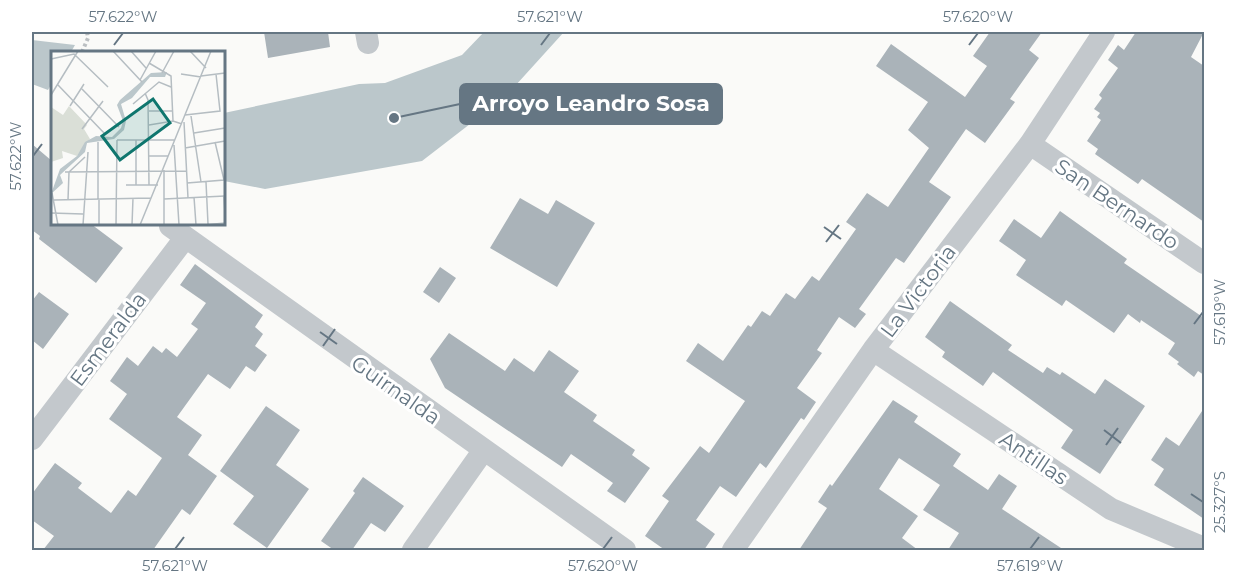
<svg xmlns="http://www.w3.org/2000/svg" width="1236" height="582" viewBox="0 0 1236 582" font-family="Montserrat,sans-serif">
<rect width="100%" height="100%" fill="#fafaf8"/>
<path fill="#bbc7cb" d="M484,32H564L505,97L422,161L265,189L224,181V113L359,84L385,83L462,55Z
M32,40L75,45L71,52H52V83L48,90L32,84Z"/>
<path fill="#aab3b9" d="M264,32H328L330,47L268,58Z
M990,32H1042L1029,50L1039,58L1010,99L1015,102L985,143L966,129L929,182L951,197L904,263L896,258L859,309L866,314L855,328L839,317L817,350L822,353L797,388L816,402L804,420L801,418L766,468L760,463L736,497L720,486L696,520L715,534L704,550H665L645,536L669,501L662,496L700,446L709,453L745,401L686,361L698,343L723,361L748,325L751,327L762,311L770,316L786,293L795,299L812,276L819,281L856,229L846,222L867,193L888,207L929,148L908,130L928,102L876,66L891,44L965,97L987,66L973,56Z
M1136,32H1204L1191,57L1204,66V222L1142,179L1138,184L1095,154L1098,149L1087,141L1101,120L1097,117L1100,113L1094,109L1102,98L1099,95L1118,68L1108,60L1118,45L1124,50Z
M32,144L52,161V224H91L123,248L96,283L39,239L40,236L32,230Z
M520,198L548,214L556,200L595,223L557,287L490,248Z
M1060,211L1127,259L1124,263L1204,318V375L1198,371L1194,377L1177,364L1179,362L1168,354L1175,343L1141,320L1140,323L1128,314L1114,333L1066,300L1062,306L1016,275L1026,260L999,241L1014,219L1041,238Z
M195,264L263,315L255,327L263,334L255,346L267,355L255,372L246,366L230,389L208,374L177,417L202,435L188,455L217,476L190,515L182,509L153,550H43L54,536L32,520V494L55,463L82,483L78,488L111,513L128,490L136,496L162,458L109,419L127,394L110,381L127,357L138,366L153,346L162,353L166,348L177,357L198,329L191,324L206,303L180,285Z
M440,267L456,278L439,303L423,292Z
M39,292L69,314L43,349L32,340V301Z
M950,301L1012,345L1008,350L1043,373L1047,367L1060,375L1062,372L1095,394L1105,379L1145,406L1100,474L1061,448L1073,430L993,372L983,386L942,357L945,352L925,337Z
M449,333L505,371L514,358L534,372L549,350L579,371L564,392L597,415L593,421L635,450L632,455L650,468L625,503L607,491L613,483L571,454L562,467L445,388L430,359Z
M893,400L918,416L914,422L961,454L953,466L988,490L999,474L1017,486L1002,509L1064,550H948L959,533L923,510L940,485L899,458L879,489L918,516L902,538L918,550H799L827,508L818,502L830,484L832,486Z
M266,406L300,430L276,465L309,489L267,548L233,524L254,496L220,471Z
M1204,408V519L1154,485L1164,469L1151,460L1166,437L1179,446Z
M363,477L404,506L385,532L371,523L352,550H334L321,541L355,493L353,491Z"/>
<g fill="none" stroke-linecap="round" stroke-linejoin="round">
<path stroke="#bbbfc2" stroke-width="4" stroke-dasharray="3 3" stroke-linecap="butt" d="M82,52L88,38L87,32"/>
<path stroke="#c3c8cc" stroke-width="22" d="M366,32L368,43
M1030,144L1204,263
M170,226L625,550
M873,350L1111,509L1204,548
M32,439L185,238
M413,550L483,451
M733,550L873,350L1030,144L1104,32"/>
</g>
<path fill="none" stroke="#657683" stroke-width="2" d="M114,45L123,33M541,45L550,33M969,45L978,33M33,156L42,144M824,227L841,239M826,242L839,225M1194,324L1203,312M320,332L337,344M323,346L335,329M1104,430L1121,443M1106,445L1118,428M1191,494L1203,502M175,549L184,537M603,549L612,537M1030,549L1039,537"/>
<g text-anchor="middle" dominant-baseline="central" stroke-width="6" stroke-linejoin="round" paint-order="stroke">
<g font-size="21" fill="#657683" stroke="#fff">
<text transform="translate(1117 204) rotate(34)">San Bernardo</text>
<text transform="translate(918 291) rotate(-53)">La Victoria</text>
<text transform="translate(108 339) rotate(-53)">Esmeralda</text>
<text transform="translate(396 390) rotate(35)">Guirnalda</text>
<text transform="translate(1034 458) rotate(34)">Antillas</text>
</g>
</g>
<g transform="translate(51 51)">
<rect width="174" height="174" fill="#fafaf8"/>
<path d="M18,55L36,74L33,78L39,88L26,105L11,100L12,107L0,111V56L12,64Z" fill="#dadfd7"/>
<path d="M116,21L114,26H99L81,47L70,53L75,70L73,79L63,88L36,92L34,101L9,124L12,132L0,143L9,118L26,105L34,91L45,85L61,86L70,77L72,70L66,54L69,49L100,22Z" fill="#bbc7cb"/>
<path fill="none" stroke="#b5bdc2" stroke-width="1.5" d="M62,0L91,31M80,0L95,17M139,0L155,17M0,8L23,3L57,36M98,12L120,25L122,70M111,22L123,0M130,23L150,26M150,25L174,22M89,29L105,0M7,34L54,83M31,38L68,76M94,42L97,49L98,134M0,44L27,0M82,53L108,31L120,36M19,55L33,33M98,60H122M134,64L169,60L165,23M140,65L150,131M133,71L137,147M98,74L122,70L131,73M31,78L52,50M143,82L174,77M66,89H124M85,89V134M123,94L128,174M134,97L174,90M98,105H117M14,121L135,120M155,131L157,173M136,132L173,129L164,91M75,134H107M1,142L7,174M173,145L174,163M143,146L145,174M47,148V91M113,148L174,145M3,149L100,147M17,149L18,121L34,106M0,162L32,163M32,174L37,101M48,174V148M65,174L66,89M81,174L82,147M89,174L160,0M113,174V119M153,174L174,172"/>
<path fill="#0f766e" fill-opacity="0.15" stroke="#0f766e" stroke-width="3" d="M102,48L119,72L69,109L51,85Z"/>
<rect width="174" height="174" fill="none" stroke="#657683" stroke-width="3"/>
</g>
<path fill="none" stroke="#657683" stroke-width="2" d="M394 118L460 104"/>
<circle fill="#657683" stroke="#fff" stroke-width="2" cx="394" cy="118" r="6"/>
<rect fill="#657683" stroke="#657683" stroke-width="2" x="460" y="84" width="262" height="40" rx="6"/>
<g font-size="22" text-anchor="middle" font-weight="bold" fill="#fff">
<text x="591" y="111">Arroyo Leandro Sosa</text>
</g>
<rect width="1236" height="582" fill="none" stroke="#ffffff" stroke-width="66"/>
<rect x="33" y="33" width="1170" height="516" fill="none" stroke="#657683" stroke-width="2"/>
<g font-size="15" text-anchor="middle" fill="#657683">
<text x="123" y="22">57.622°W</text>
<text x="550" y="22">57.621°W</text>
<text x="978" y="22">57.620°W</text>
<text transform="translate(16 156) rotate(-90)" y="5">57.622°W</text>
<text transform="translate(1220 312) rotate(-90)" y="5">57.619°W</text>
<text transform="translate(1220 502) rotate(-90)" y="5">25.327°S</text>
<text x="175" y="571">57.621°W</text>
<text x="603" y="571">57.620°W</text>
<text x="1030" y="571">57.619°W</text>
</g>
</svg>
